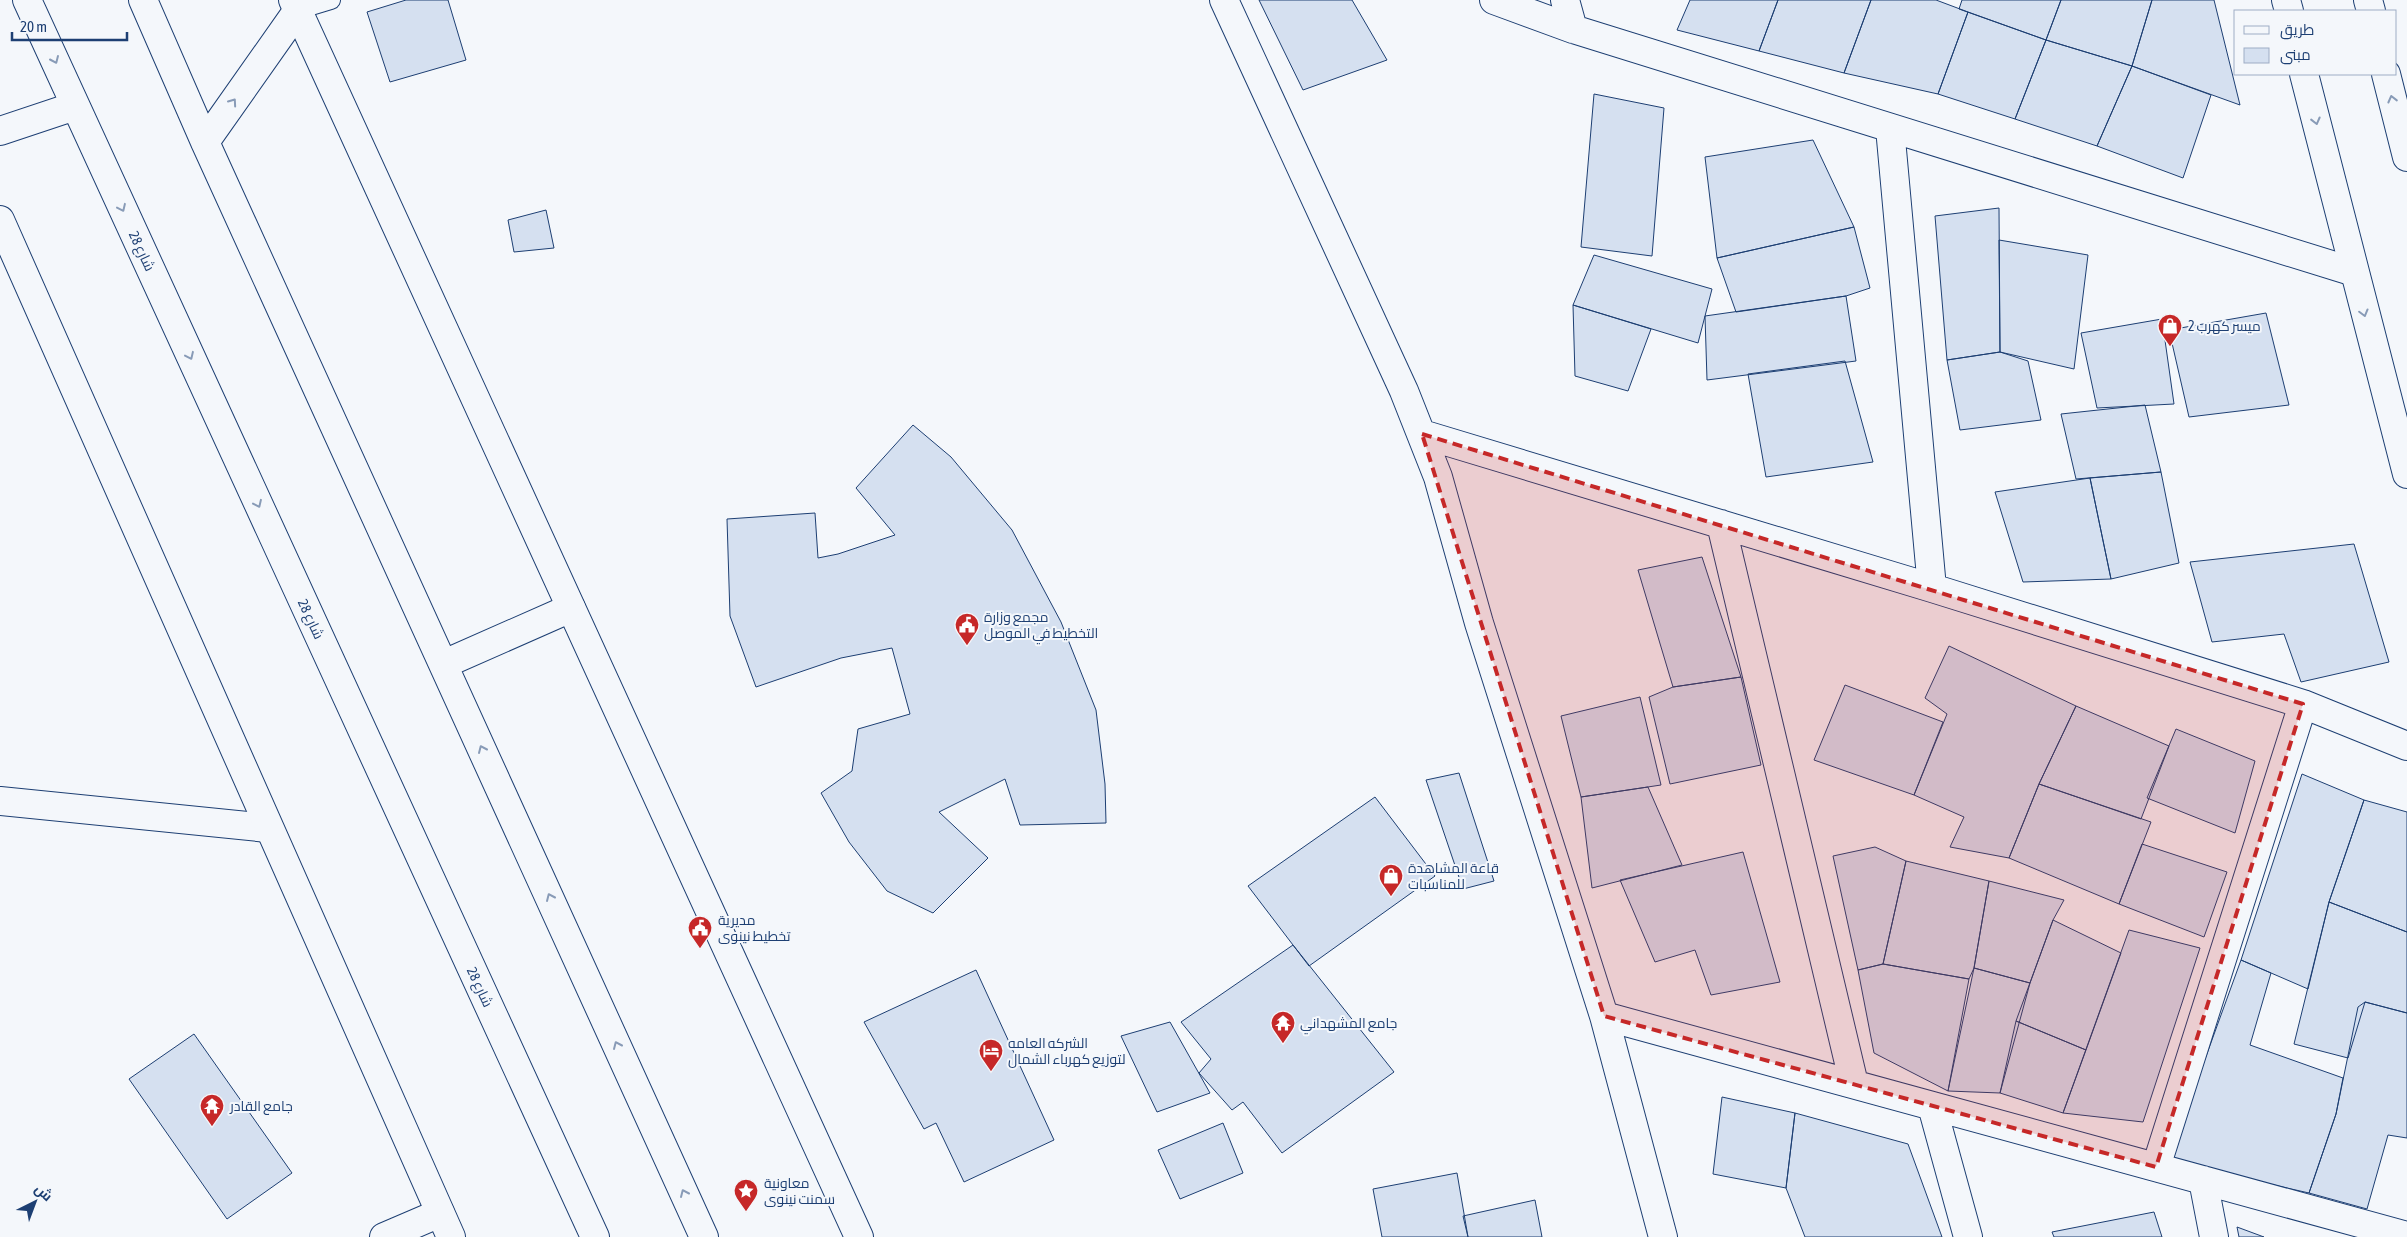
<svg xmlns="http://www.w3.org/2000/svg" width="2407" height="1237" viewBox="0 0 2407 1237" font-family="'Asap Condensed',Cairo,sans-serif">
<rect width="100%" height="100%" fill="#f4f7fb"/>
<path fill="#d5e0f0" stroke="#1d3f73" d="M406,0H448L466,60L390,82L367,12Z
M1259,0H1352L1387,60L1303,90Z
M1690,0H1778L1759,51L1677,30Z
M1778,0H1871L1844,73L1759,51Z
M1871,0H1936L1968,12L1938,94L1844,73Z
M1962,0H2061L2046,40L1959,9Z
M2061,0H2152L2132,66L2046,40Z
M2152,0H2214L2240,105L2132,66Z
M1968,12L2046,40L2015,119L1938,94Z
M2046,40L2132,66L2097,146L2015,119Z
M2132,66L2211,95L2183,178L2097,146Z
M1594,94L1664,108L1652,256L1581,247Z
M1813,140L1854,227L1717,258L1705,157Z
M1999,208L2000,352L1947,360L1935,216Z
M546,210L554,248L514,252L508,220Z
M1854,227L1870,288L1846,296L1736,312L1717,258Z
M1999,240L2088,255L2074,369L2000,352Z
M1594,255L1712,289L1698,343L1573,305Z
M1846,296L1856,361L1707,380L1705,316Z
M1573,305L1651,329L1628,391L1575,376Z
M2266,313L2289,405L2189,417L2169,330Z
M2162,319L2174,404L2097,408L2081,333Z
M2000,352L2028,361L2041,420L1960,430L1947,360Z
M1845,361L1873,462L1766,477L1748,374Z
M2145,405L2161,472L2076,479L2061,414Z
M913,425L951,457L1012,530L1061,622L1096,710L1105,784L1106,823L1020,825L1005,779L939,812L988,858L933,913L887,891L849,842L821,793L852,771L858,729L910,714L892,648L841,658L756,687L730,616L727,519L815,513L818,558L838,554L895,535L856,488Z
M2161,472L2179,563L2111,579L2090,478Z
M2090,478L2111,579L2023,582L1995,492Z
M2354,544L2389,662L2301,682L2284,634L2212,642L2190,562Z
M1702,557L1741,677L1673,687L1638,570Z
M1949,646L2076,706L2039,784L2009,858L1950,847L1964,817L1914,795L1947,714L1925,698Z
M1741,677L1761,765L1670,784L1649,697L1673,687Z
M1845,685L1943,722L1914,795L1814,760Z
M1640,697L1661,785L1581,797L1561,716Z
M2076,706L2169,746L2141,819L2039,784Z
M2176,729L2255,761L2235,833L2147,798Z
M1459,773L1494,881L1463,889L1426,780Z
M2302,774L2364,800L2329,902L2308,989L2241,960Z
M2039,784L2151,822L2119,904L2009,858Z
M1648,787L1682,865L1592,888L1581,797Z
M1375,797L1435,876L1309,966L1248,886Z
M2364,800L2407,812V932L2329,902Z
M2142,844L2227,872L2204,937L2119,904Z
M1875,847L1906,861L1883,964L1858,970L1833,856Z
M1743,852L1780,982L1711,995L1695,950L1655,962L1620,880Z
M1906,861L1989,881L1974,968L1969,979L1883,964Z
M1989,881L2064,900L2053,920L2030,983L1974,968Z
M2329,902L2407,932V1013L2365,1002L2348,1058L2294,1044Z
M2053,920L2121,953L2086,1050L2016,1021Z
M2129,930L2200,948L2143,1122L2063,1113Z
M1293,945L1394,1072L1282,1153L1243,1102L1232,1110L1199,1073L1211,1059L1181,1022Z
M2241,960L2271,973L2250,1045L2343,1078L2336,1114L2309,1193L2168,1161Z
M1883,964L1969,979L1948,1091L1874,1053L1858,970Z
M1974,968L2030,983L2000,1093L1948,1091Z
M976,970L1054,1140L964,1182L936,1123L924,1129L864,1022Z
M2365,1002L2407,1013V1138L2388,1135L2367,1209L2309,1193L2336,1114L2358,1007Z
M2016,1021L2086,1050L2063,1113L2000,1093Z
M1170,1022L1210,1093L1157,1112L1121,1036Z
M194,1034L292,1173L227,1219L129,1079Z
M1722,1097L1795,1113L1786,1188L1713,1174Z
M1795,1113L1908,1144L1942,1237H1805L1786,1188Z
M1223,1123L1243,1173L1180,1199L1158,1150Z
M1457,1173L1468,1237H1382L1373,1189Z
M1535,1200L1542,1237H1468L1463,1216Z
M2154,1212L2162,1237H2054L2052,1232Z
M2237,1227L2264,1237H2239Z"/>
<g fill="none" stroke-linecap="round" stroke-linejoin="round">
<defs>
<path id="service" d="M298,10L331,0"/>
<path id="minor" d="M1224,0L1404,391L1438,477L1479,623L1604,1016L1663,1237
M1494,0L1573,29L2354,272
M1565,0L1573,29
M1890,128L1932,588
M1422,434L1932,588L2303,704L2407,746
M1721,524L1854,1084
M0,801L268,828
M1604,1016L2407,1236
M1932,1106L1968,1237
M2156,1167L2303,704
M2203,1180L2214,1237
M384,1237L440,1213"/>
<path id="secondary" d="M293,0L859,1237
M0,220L451,1237"/>
<path id="primary" d="M2286,0L2289,11
M2368,0L2371,11
M2304,74L2407,474
M2386,74L2407,157"/>
<path id="trunk" d="M27,0L595,1237
M143,0L205,142L704,1237
M0,131L75,106
M205,142L298,10
M444,664L571,608"/>
</defs>
<use href="#service" stroke="#1d3f73" stroke-width="20"/>
<use href="#minor" stroke="#1d3f73" stroke-width="30"/>
<use href="#secondary" stroke="#1d3f73" stroke-width="30"/>
<use href="#primary" stroke="#1d3f73" stroke-width="30"/>
<use href="#trunk" stroke="#1d3f73" stroke-width="30"/>
<use href="#service" stroke="#f4f7fb" stroke-width="18"/>
<use href="#minor" stroke="#f4f7fb" stroke-width="28"/>
<use href="#secondary" stroke="#f4f7fb" stroke-width="28"/>
<use href="#primary" stroke="#f4f7fb" stroke-width="28"/>
<use href="#trunk" stroke="#f4f7fb" stroke-width="28"/>
</g>
<defs><path id="oneway-chevron" d="M-2-3.5L2.5 0L-2 3.5" fill="none" stroke-width="1.6" stroke-linecap="round" stroke-linejoin="round" transform="scale(1.25)"/></defs>
<g stroke="#889bb7">
<use href="#oneway-chevron" transform="translate(55 60) rotate(66)"/>
<use href="#oneway-chevron" transform="translate(2392 99) rotate(-104)"/>
<use href="#oneway-chevron" transform="translate(233 102) rotate(-55)"/>
<use href="#oneway-chevron" transform="translate(2316 121) rotate(76)"/>
<use href="#oneway-chevron" transform="translate(122 208) rotate(65)"/>
<use href="#oneway-chevron" transform="translate(2364 313) rotate(75)"/>
<use href="#oneway-chevron" transform="translate(190 356) rotate(65)"/>
<use href="#oneway-chevron" transform="translate(258 504) rotate(65)"/>
<use href="#oneway-chevron" transform="translate(482 749) rotate(-114)"/>
<use href="#oneway-chevron" transform="translate(550 897) rotate(-114)"/>
<use href="#oneway-chevron" transform="translate(617 1045) rotate(-114)"/>
<use href="#oneway-chevron" transform="translate(684 1193) rotate(-114)"/>
</g>
<path fill="#c62828" fill-opacity="0.2" stroke="#c62828" stroke-width="4" stroke-dasharray="10 6" stroke-linejoin="round" d="M1422,434L2303,704L2156,1167L1604,1016Z"/>
<defs>
<symbol id="shop-pin" viewBox="-11 -11 22 30"><path d="M0 17L-7.5 6A9.5 9.5 0 1 1 7.5 6Z" fill="#c62828" stroke="#f4f7fb"/><path d="M-5-2.5h2.3a2.7 3.5 0 0 1 5.4 0H5L5.5 6h-11ZM-1.5-2.5h3a1.5 2.3 0 0 0-3 0Z" fill="#fff"/></symbol>
<symbol id="civic-pin" viewBox="-11 -11 22 30"><path d="M0 17L-7.5 6A9.5 9.5 0 1 1 7.5 6Z" fill="#c62828" stroke="#f4f7fb"/><path d="M-.6-6.5H3V-4.5H.6V-3L4-1V1h2V6H-6V1h2V-1L-.6-3ZM-1.2 2.5V6h2.4V2.5Z" fill="#fff"/></symbol>
<symbol id="temple-pin" viewBox="-11 -11 22 30"><path d="M0 17L-7.5 6A9.5 9.5 0 1 1 7.5 6Z" fill="#c62828" stroke="#f4f7fb"/><path d="M0-6L5-2H3V0L6.5 2.5H4V6H1.5V3h-3V6H-4V2.5H-6.5L-3 0V-2H-5Z" fill="#fff"/></symbol>
<symbol id="hotel-pin" viewBox="-11 -11 22 30"><path d="M0 17L-7.5 6A9.5 9.5 0 1 1 7.5 6Z" fill="#c62828" stroke="#f4f7fb"/><path d="M-6-4.5h1.5V1H6V5H4.5V3h-9V5H-6ZM-4 0a1.8 1.8 0 1 1 3.6 0ZM.5 0V-2.5h3Q6-2.5 6 0Z" fill="#fff"/></symbol>
<symbol id="sight-pin" viewBox="-11 -11 22 30"><path d="M0 17L-7.5 6A9.5 9.5 0 1 1 7.5 6Z" fill="#c62828" stroke="#f4f7fb"/><path d="M0-6L1.8-2.2L6-1.7L2.9 1.2L3.7 5.4L0 3.3L-3.7 5.4L-2.9 1.2L-6-1.7L-1.8-2.2Z" fill="#fff"/></symbol>
</defs>
<g fill-rule="evenodd">
<use href="#shop-pin" x="2156" y="312" width="28" height="38"/>
<use href="#civic-pin" x="953" y="611" width="28" height="38"/>
<use href="#shop-pin" x="1377" y="862" width="28" height="38"/>
<use href="#civic-pin" x="686" y="914" width="28" height="38"/>
<use href="#temple-pin" x="1269" y="1009" width="28" height="38"/>
<use href="#hotel-pin" x="977" y="1037" width="28" height="38"/>
<use href="#temple-pin" x="198" y="1092" width="28" height="38"/>
<use href="#sight-pin" x="732" y="1177" width="28" height="38"/>
</g>
<g text-anchor="middle" dominant-baseline="central" stroke-width="4" stroke-linejoin="round" paint-order="stroke">
<g font-size="14" fill="#1d3f73" stroke="#f4f7fb">
<text transform="translate(142 251) rotate(65)">شارع 28</text>
<text transform="translate(311 619) rotate(65)">شارع 28</text>
<text transform="translate(480 987) rotate(65)">شارع 28</text>
</g>
<g font-size="14" fill="#1d3f73" stroke="#f4f7fb" text-anchor="start">
<text x="2188" y="326">ميسر كهرب 2</text>
<text x="984" y="617">مجمع وزارة<tspan x="984" dy="16">التخطيط في الموصل</tspan></text>
<text x="1408" y="868">قاعة المشاهدة<tspan x="1408" dy="16">للمناسبات</tspan></text>
<text x="718" y="920">مديرية<tspan x="718" dy="16">تخطيط نينوى</tspan></text>
<text x="1300" y="1023">جامع المشهداني</text>
<text x="1008" y="1043">الشركه العامه<tspan x="1008" dy="16">لتوزيع كهرباء الشمال</tspan></text>
<text x="230" y="1106">جامع القادر</text>
<text x="764" y="1183">معاونية<tspan x="764" dy="16">سمنت نينوى</tspan></text>
</g>
</g>
<rect x="2234" y="10" width="162" height="65" fill="#f4f7fb" stroke="#9eadc5"/>
<rect x="2244" y="26" width="25" height="8" fill="#f4f7fb" stroke="#9eadc5"/>
<text x="2280" y="35" font-size="15" fill="#1d3f73">طريق</text>
<rect x="2244" y="48" width="25" height="15" fill="#d5e0f0" stroke="#9eadc5"/>
<text x="2280" y="60" font-size="15" fill="#1d3f73">مبنى</text>
<g transform="translate(35 1202) rotate(42)" stroke="#f4f7fb" stroke-width="4" paint-order="stroke">
<path d="M0-4L9 19L0 12L-9 19Z" fill="#1d3f73"/>
<text y="-8" font-size="14" font-weight="bold" text-anchor="middle" fill="#1d3f73">ش</text>
</g>
<path d="M12 32v8h115v-8" fill="none" stroke="#1d3f73" stroke-width="2.5"/>
<text x="20" y="32" font-size="15" fill="#1d3f73" stroke="#f4f7fb" stroke-width="4" paint-order="stroke">20 m</text>
</svg>
